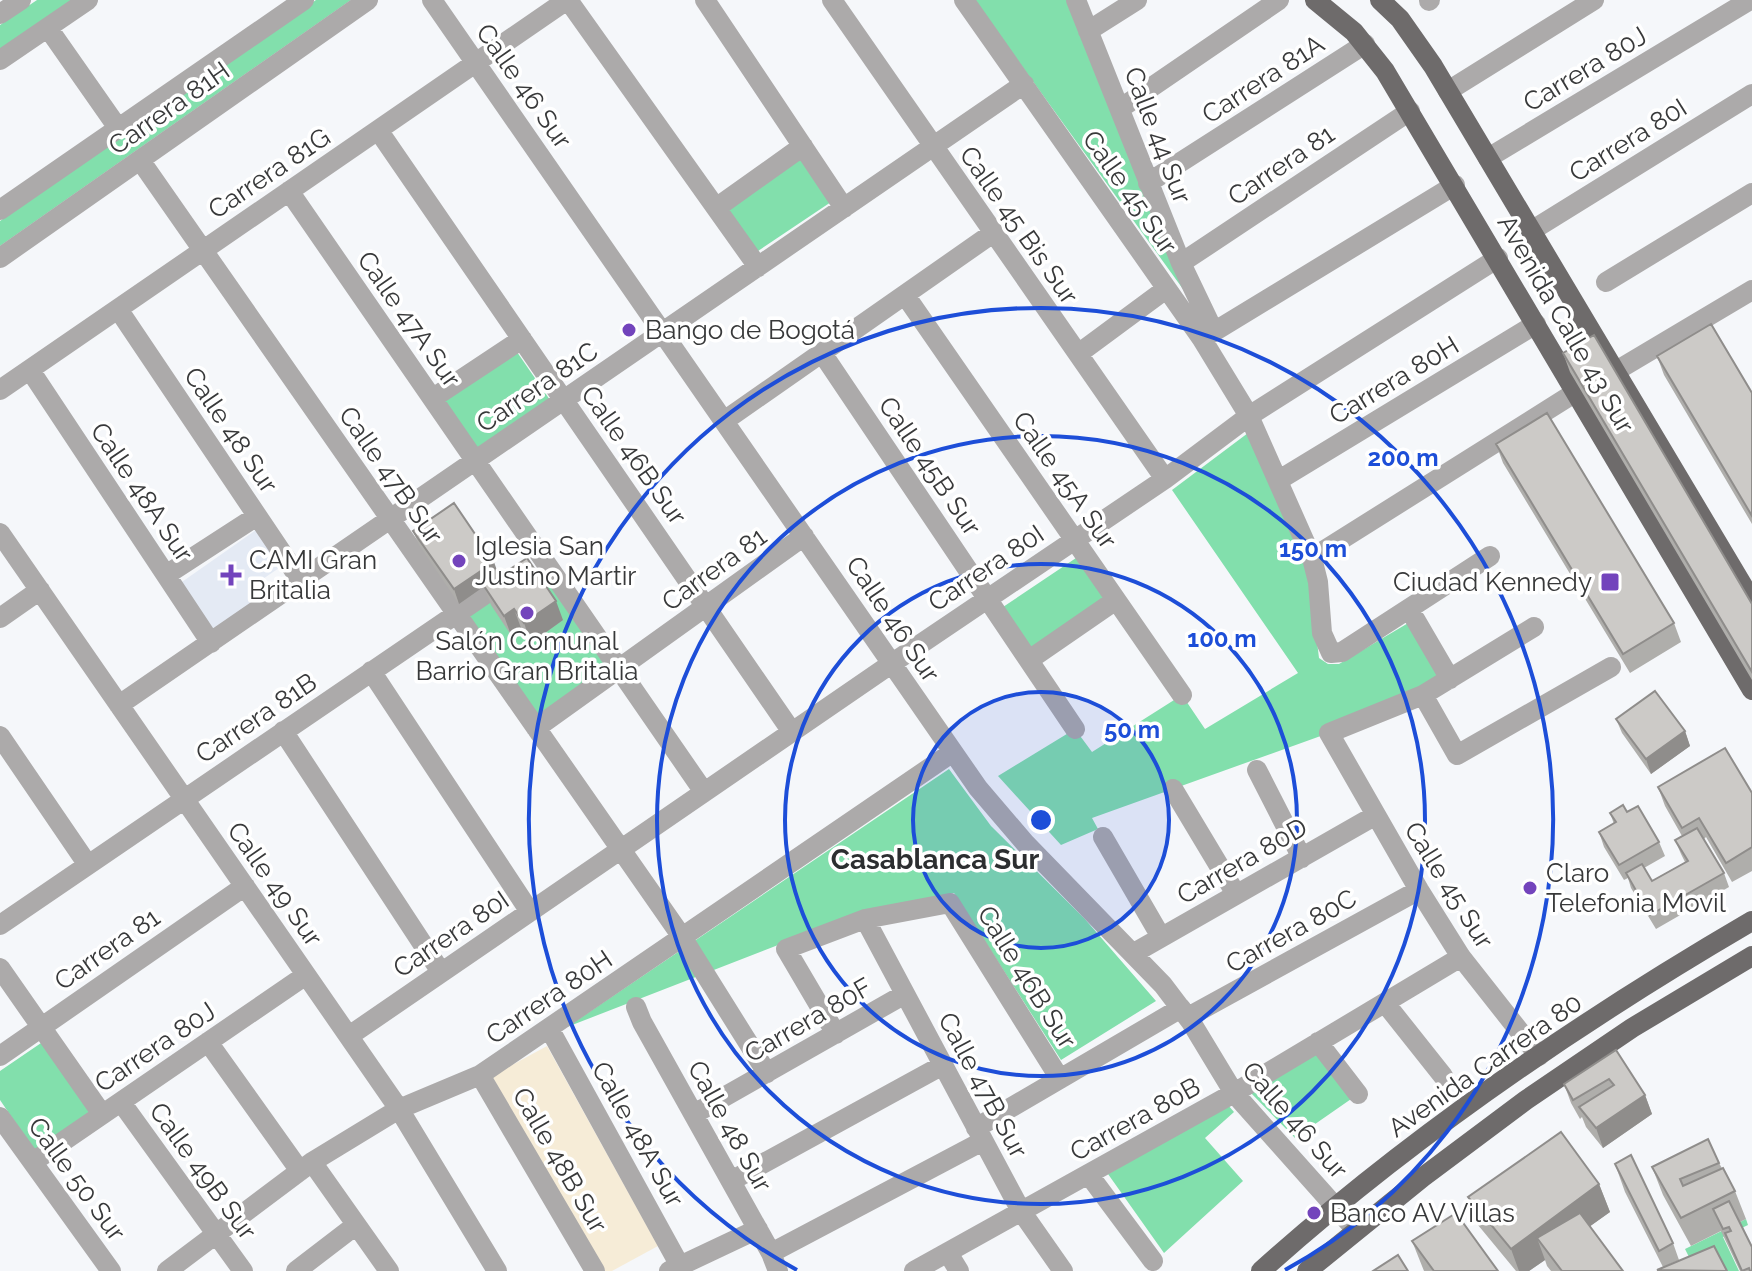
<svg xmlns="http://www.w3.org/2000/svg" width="1752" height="1271" viewBox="0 0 1752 1271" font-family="Raleway,sans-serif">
<rect width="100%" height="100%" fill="#f5f7fa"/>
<path fill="#e4eaf4" d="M256,530L282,566L251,587L260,600L215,633L179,584Z"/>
<path fill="#f6ecd7" d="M547,1046L658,1246L612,1271H600L492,1076Z"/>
<path fill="#82dfac" d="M37,0H76L0,52V25Z
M316,0H351L0,246V221Z
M974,0H1076L1214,332Z
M801,157L831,202L755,253L725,209Z
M517,352L550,400L477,449L444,401Z
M1248,433L1309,576L1319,658L1328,664H1339L1415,619L1445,670L1419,691L1329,733L1092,818L1098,829L1061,845L998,776L1075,729L1092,752L1182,695L1205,729L1298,673L1172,490Z
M1076,558L1107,603L1034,652L1003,607Z
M540,566L612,668L538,720L466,618Z
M949,769L991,826L1084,918L1156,1001L1061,1060L954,893L858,914L567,1027Z
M44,1041L93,1115L36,1153L0,1100V1071Z
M1318,1049L1354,1097L1295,1138L1249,1091Z
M1228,1105L1234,1112L1205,1138L1243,1181L1164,1253L1108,1174Z
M1746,1219L1748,1225L1723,1237L1739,1271H1696L1685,1249Z"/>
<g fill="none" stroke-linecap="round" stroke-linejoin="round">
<path stroke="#acaaaa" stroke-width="20" d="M432,0L978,788L1025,843L1163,985L1191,1022L1234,1093L1356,1230
M568,0L758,267
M705,0L844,208
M832,0L1165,479
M964,0L1202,339L1249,416L1312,558L1318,582L1322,633L1331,653L1342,652L1490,556
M1076,0L1181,263L1214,332
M1429,1L1430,0
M0,14L21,0
M48,28L118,128
M1088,31L1137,0
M0,60L88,0
M1448,91L1594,0
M1121,108L1279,0
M378,130L792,732
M1488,158L1750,0
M140,160L682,937L767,1073
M1148,183L1365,44
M289,191L704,792
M716,208L803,146
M0,210L304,0
M1531,231L1752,94
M0,258L368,0
M1181,263L1410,111
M1606,282L1752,193
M905,295L1182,695
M118,309L301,581
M1202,339L1455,185
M822,353L1075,729
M1078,354L1166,289
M30,370L211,643
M1616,371L1752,290
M0,390L567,0
M433,398L522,339
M724,421L993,233
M1279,480L1536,324
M0,533L399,1109L497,1271
M1312,558L1576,392
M166,575L257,516
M0,618L40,590
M1415,619L1450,679
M1534,627L1423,695L1329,733L1419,890L1461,957L1539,1056
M1029,660L1116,600
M371,671L530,912
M1423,695L1457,755L1611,667
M119,705L1024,84
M536,728L804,536
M283,731L441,972
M0,736L88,865
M1257,770L1302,858
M1173,789L1236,894
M1103,837L1161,937
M865,919L1021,1211L1063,1271
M0,925L509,578
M1134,953L1376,815
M0,968L102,1114
M1385,1003L1443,1076
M636,1007L642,1022L771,1253L778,1271
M1188,1017L1419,890
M549,1028L680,1266
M836,1034L786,949L865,919L950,903L1060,1079
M349,1036L891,664L1165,479L1249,416L1498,258
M208,1042L300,1171
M1318,1042L1358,1094
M0,1056L245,886
M480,1075L595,1271
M121,1102L243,1271
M694,1114L905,994
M0,1117L111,1271
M976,1128L1181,1008
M33,1162L306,975
M312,1162L389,1271
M1089,1175L1153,1261
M731,1181L943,1065
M771,1253L983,1141
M948,1253L959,1271
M167,1271L312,1162L399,1109L480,1075L953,752
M296,1271L356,1225
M669,1271L758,1229
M914,1271L1234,1093L1461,957"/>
<path stroke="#6e6b6b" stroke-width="20" d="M1315,0L1354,32L1385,71L1752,690
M1380,0L1400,19L1433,66L1752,601
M1261,1271C1410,1137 1579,1022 1752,921
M1307,1271L1423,1177L1526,1100L1632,1028L1752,956"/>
</g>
<path fill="#afaeab" d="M1563,353L1752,604V680L1570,372Z
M1657,356L1752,393V524L1664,375Z
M1496,444L1674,623L1681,642L1630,673L1503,463Z
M413,531L499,576L563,620L531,643L521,628L511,635L491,605L484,587L459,604L419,545Z
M1616,719L1685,731L1690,746L1651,774L1622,733Z
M1658,787L1752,793V871L1732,882L1706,837L1704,839L1724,873L1729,887L1656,929L1631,888L1628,878L1624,880L1604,847L1599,832L1614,824L1610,813L1627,812L1659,842L1665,856L1644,868L1652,881L1685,862L1681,854L1675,840L1682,836L1665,806Z
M1616,1050L1645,1095L1652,1114L1603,1148L1586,1127L1582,1117L1580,1119L1571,1103L1564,1084Z
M1719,1163L1735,1191L1746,1219L1740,1222L1752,1271H1740L1721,1231L1691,1246L1663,1195L1652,1167Z
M1615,1164L1673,1243L1679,1260L1663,1267L1625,1192Z
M1599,1184L1610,1212L1590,1226L1623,1271H1551L1547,1266L1545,1260L1529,1271H1516L1478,1225L1468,1197Z
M1412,1241L1498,1271H1424Z"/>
<path fill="#8f8d8b" d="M494,562L499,576L459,604L454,589Z
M556,601L563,620L531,643L524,623Z
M514,609L521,628L511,635L504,616Z
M1685,731L1690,746L1651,774L1646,759Z
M1645,1095L1652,1114L1603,1148L1596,1128Z
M1599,1184L1610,1212L1550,1255L1537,1238L1545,1260L1529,1271H1519L1511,1249Z"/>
<path fill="#cccac7" stroke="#8f8d8b" stroke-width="2" d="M1711,324L1752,393V516L1657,356Z
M1594,335L1752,604V672L1563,353Z
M1547,413L1674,623L1623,654L1496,444Z
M454,503L494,562L454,589L413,531Z
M527,558L556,601L524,623L514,609L504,616L484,586Z
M1655,691L1685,731L1646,759L1616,719Z
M1725,748L1752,793V847L1726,863L1699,818L1682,828L1658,787Z
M1623,805L1627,812L1638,806L1659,842L1619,865L1599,832L1616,822L1610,813Z
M1697,828L1724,873L1650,915L1626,873L1642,864L1652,881L1688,861L1675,840Z
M1616,1050L1645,1095L1596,1128L1579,1107L1614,1085L1609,1079L1573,1100L1564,1084Z
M1561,1132L1599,1184L1511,1249L1468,1197Z
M1708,1139L1719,1163L1680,1179L1683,1186L1723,1168L1735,1191L1681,1218L1652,1167Z
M1631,1155L1673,1243L1659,1251L1615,1164Z
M1729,1201L1752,1247V1271H1750L1749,1268L1742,1271L1725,1233L1731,1231L1729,1227L1723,1229L1713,1209Z
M1456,1213L1498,1271H1434L1412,1241Z
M1580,1213L1623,1271H1562L1537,1238Z
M1714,1246L1727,1271L1657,1270Z
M1398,1255L1408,1271H1373Z"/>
<circle cx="1041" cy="820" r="128" fill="#1d4ed8" fill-opacity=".12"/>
<g fill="none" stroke="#1d4ed8" stroke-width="4">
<circle cx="1041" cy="820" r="128"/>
<circle cx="1041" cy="820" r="256"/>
<circle cx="1041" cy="820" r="384"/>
<path d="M797 1270A512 512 0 1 1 1285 1270"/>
</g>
<g fill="#7344bc" stroke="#fff" stroke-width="3">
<circle cx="629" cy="330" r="8"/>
<circle cx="459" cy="561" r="8"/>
<path d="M227 563h8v8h8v8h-8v8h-8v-8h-8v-8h8z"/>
<rect x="1600" y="572" width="20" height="20" rx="4"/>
<circle cx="527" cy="613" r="8"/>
<circle cx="1530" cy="888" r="8"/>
<circle cx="1314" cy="1213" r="8"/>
</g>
<g text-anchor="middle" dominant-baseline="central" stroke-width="7" stroke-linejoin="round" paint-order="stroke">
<g font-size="26" fill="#38393a" stroke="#fff">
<text transform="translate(1585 69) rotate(-31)">Carrera 80J</text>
<text transform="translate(1263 79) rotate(-33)">Carrera 81A</text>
<text transform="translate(524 86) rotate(55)">Calle 46 Sur</text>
<text transform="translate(169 108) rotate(-35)">Carrera 81H</text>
<text transform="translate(1158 135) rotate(69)">Calle 44 Sur</text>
<text transform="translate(1628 140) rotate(-32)">Carrera 80I</text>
<text transform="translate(1281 165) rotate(-34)">Carrera 81</text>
<text transform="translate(269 173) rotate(-34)">Carrera 81G</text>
<text transform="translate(1130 192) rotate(55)">Calle 45 Sur</text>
<text transform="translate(1019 225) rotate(55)">Calle 45 Bis Sur</text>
<text transform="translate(409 319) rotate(55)">Calle 47A Sur</text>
<text transform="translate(1566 324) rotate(60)">Avenida Calle 43 Sur</text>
<text transform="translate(1394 380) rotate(-31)">Carrera 80H</text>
<text transform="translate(537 387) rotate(-34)">Carrera 81C</text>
<text transform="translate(231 430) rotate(56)">Calle 48 Sur</text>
<text transform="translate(634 455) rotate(55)">Calle 46B Sur</text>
<text transform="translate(930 466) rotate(56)">Calle 45B Sur</text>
<text transform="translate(391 475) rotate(55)">Calle 47B Sur</text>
<text transform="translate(1065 480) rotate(55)">Calle 45A Sur</text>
<text transform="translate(142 492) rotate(56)">Calle 48A Sur</text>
<text transform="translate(986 568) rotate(-34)">Carrera 80I</text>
<text transform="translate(714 569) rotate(-36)">Carrera 81</text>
<text transform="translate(893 619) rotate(56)">Calle 46 Sur</text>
<text transform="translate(256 718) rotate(-34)">Carrera 81B</text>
<text transform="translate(1242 861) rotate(-30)">Carrera 80D</text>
<text transform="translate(275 884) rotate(55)">Calle 49 Sur</text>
<text transform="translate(1449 885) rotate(58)">Calle 45 Sur</text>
<text transform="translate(1291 931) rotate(-29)">Carrera 80C</text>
<text transform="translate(451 934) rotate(-34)">Carrera 80I</text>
<text transform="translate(107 949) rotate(-35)">Carrera 81</text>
<text transform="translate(1027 977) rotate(58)">Calle 46B Sur</text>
<text transform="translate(549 997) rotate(-34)">Carrera 80H</text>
<text transform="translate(808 1020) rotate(-30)">Carrera 80F</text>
<text transform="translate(155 1047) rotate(-34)">Carrera 80J</text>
<text transform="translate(1485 1065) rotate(-35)">Avenida Carrera 80</text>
<text transform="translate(983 1085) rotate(62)">Calle 47B Sur</text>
<text transform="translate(1135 1119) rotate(-29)">Carrera 80B</text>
<text transform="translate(1295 1120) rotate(49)">Calle 46 Sur</text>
<text transform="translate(730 1126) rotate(61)">Calle 48 Sur</text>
<text transform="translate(638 1134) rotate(61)">Calle 48A Sur</text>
<text transform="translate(560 1160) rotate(60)">Calle 48B Sur</text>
<text transform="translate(203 1171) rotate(54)">Calle 49B Sur</text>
<text transform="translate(77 1179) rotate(54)">Calle 50 Sur</text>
</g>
<g font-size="26" fill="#38393a" stroke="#fff" text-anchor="start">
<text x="645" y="330">Bango de Bogotá</text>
<text x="475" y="546">Iglesia San<tspan x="475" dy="30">Justino Martir</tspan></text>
<text x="249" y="560">CAMI Gran<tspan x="249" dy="30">Britalia</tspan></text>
<text x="1592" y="582" text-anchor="end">Ciudad Kennedy</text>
<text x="527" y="641" text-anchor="middle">Salón Comunal<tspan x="527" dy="30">Barrio Gran Britalia</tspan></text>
<text x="1546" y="873">Claro<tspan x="1546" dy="30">Telefonia Movil</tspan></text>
<text x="1330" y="1213">Banco AV Villas</text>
</g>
<g font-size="28" font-weight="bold" fill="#2c2e30" stroke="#fff">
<text x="935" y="859">Casablanca Sur</text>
</g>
</g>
<circle cx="1041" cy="820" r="12" fill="#1d4ed8" stroke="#fff" stroke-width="4"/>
<g font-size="24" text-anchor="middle" font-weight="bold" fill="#1d4ed8" stroke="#fff" stroke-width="7" stroke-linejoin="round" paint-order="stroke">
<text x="1403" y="466">200 m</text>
<text x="1313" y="557">150 m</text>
<text x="1222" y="647">100 m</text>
<text x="1132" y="738">50 m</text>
</g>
</svg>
